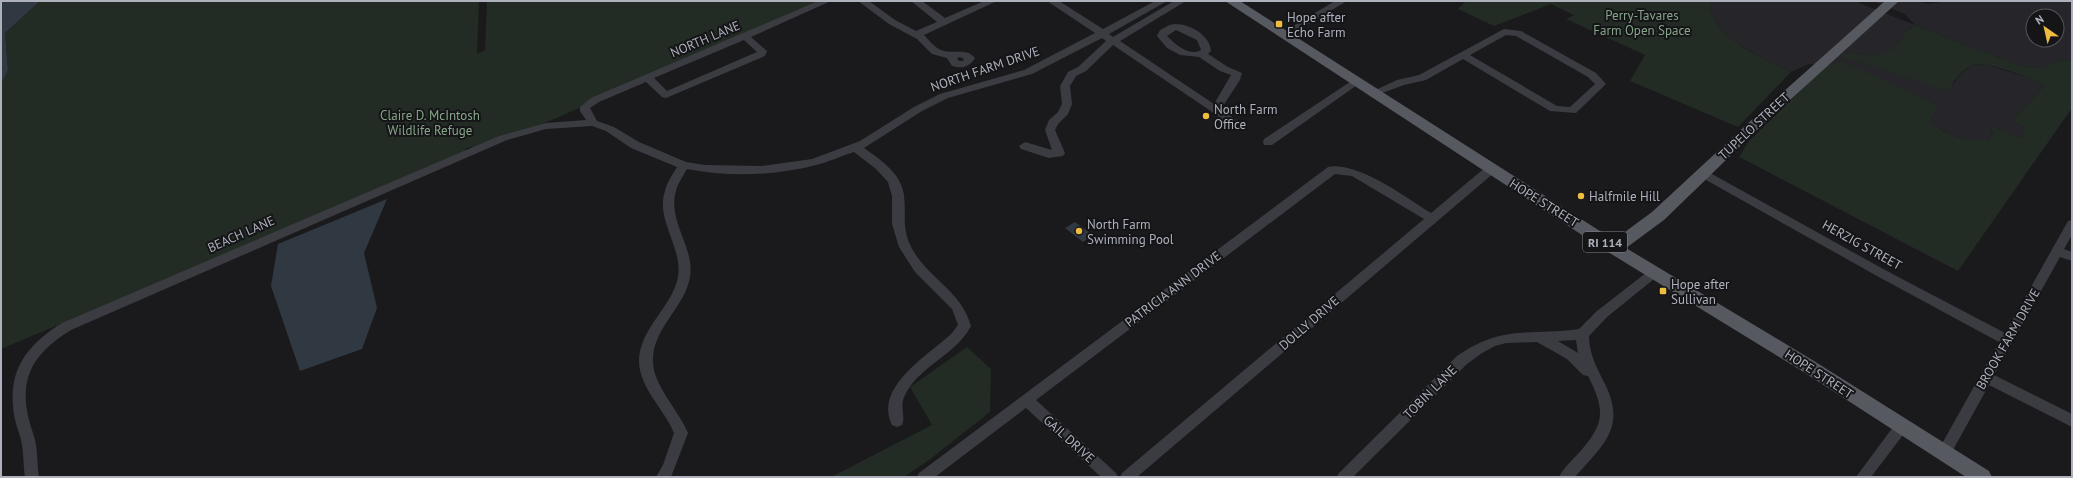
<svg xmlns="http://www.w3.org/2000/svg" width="2073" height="478" viewBox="0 0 2073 478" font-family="'PT Sans',sans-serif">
<rect width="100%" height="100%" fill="#1a1a1d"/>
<path fill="#26262a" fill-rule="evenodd" d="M1712,1H1854L1915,25L1905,14L1873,1H1916L1927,4L1949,1H2072V60L2059,61L2038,68L2020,66L1916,25L1911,27L1894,48L1887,54L1873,57L1856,53L1953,84L1961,74L1972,65H1988L2029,78L2045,85L2014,118L2017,123L2025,127L2022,138L1991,128L1993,132L1988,141H1971L1952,135L1935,126L1930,121L1938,105L1828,64H1809L1791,72L1760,57L1735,42L1724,32L1709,10ZM2033,16H2057V40H2033Z"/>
<path fill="#222b24" d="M40,1H479L477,54L485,50L487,1H823L463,159L473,146L465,149V155L1,349V85L8,70L5,33Z
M1466,1H1712L1709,10C1714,17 1719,26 1725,33C1743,51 1769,61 1791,72L1738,127L1630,81L1645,55L1566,19L1574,15L1551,4L1494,26L1458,9Z
M1916,25L2020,66L2038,68L2059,61L2072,60V108L1958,271L1739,157L1749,141L1828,64L1844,62L1938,105L1930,121C1945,136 1968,141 1988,141L1993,133L1991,127L2022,138L2025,127L2017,123L2014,118L2045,85C2031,79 1986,59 1971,66C1960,71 1954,84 1945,91L1844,57L1841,53C1862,53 1883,62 1898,43C1903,36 1908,28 1916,25Z
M967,347L991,369L990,412L929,460L904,477H831L932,425L910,387Z"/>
<path fill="#303941" d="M1,1H40L5,33L8,70L1,85Z
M387,199L364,253L377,308L362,349L300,371L271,286L278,244Z
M1075,222L1093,235L1083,242L1065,228Z"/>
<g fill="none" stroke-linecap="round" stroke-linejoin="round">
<path fill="#3b3c41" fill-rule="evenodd" d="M818,1H831L751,37L767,51L765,56L666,98L662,97L646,82L599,102L590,108L597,121L614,127L639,142L686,162L705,165L762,166L812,159L860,141L914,107L940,94L1024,70L1095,33L1047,1H1059L1103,29L1155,1H1167L1109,34L1113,37L1174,1H1186L1120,41L1214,104L1231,75L1220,71L1199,57L1180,55L1167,48L1157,36L1160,30C1164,28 1170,24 1175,24C1190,24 1210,35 1211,51L1208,54L1228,67L1242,73L1240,80L1221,109L1239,122L1234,125L1230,124L1113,45L1086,71L1076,76L1070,86L1072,104L1068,114L1058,124L1055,130L1065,153L1063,156L1049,158L1021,149L1019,146L1025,142L1052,150L1045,130L1049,120L1058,112L1062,104L1060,86L1068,72L1078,67L1106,41L1102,38L1032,74L948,98L922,111L864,148C878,158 898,171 903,190C908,213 899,228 914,252C932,281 961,291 971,326C956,355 919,366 905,395C899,406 906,416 902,425L897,427L892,425C873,387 929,355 952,333L958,325L952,309L915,272L899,247L892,224V196L888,182L876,169L854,152C841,156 829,162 816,165C775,176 728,177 687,169C683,176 678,183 676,191C667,221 695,247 690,277C685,308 651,329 653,363C654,386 679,411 688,433L671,477H656L663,465L674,433C665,410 640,389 639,362C639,328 672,308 678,277C683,247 655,220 665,191C667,182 673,174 677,167L631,148L606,131L592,126L546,129L507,140L71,330C37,351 19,374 28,416C30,425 33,432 35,440C38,452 37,465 39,477H25C23,465 24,452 21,440C19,431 15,423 14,414C7,370 27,345 62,323L499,136L546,123L586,120L580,111V107L591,98ZM1176,30L1197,40L1201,50C1189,57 1175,44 1167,36ZM744,40L757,52L667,91L654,78Z
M858,1H869L895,20L916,31L937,22L911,1H922L945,18L984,1H997L924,35C929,40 935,48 941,50C953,55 966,47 975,58C969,67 963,69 952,66L947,58L932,54L917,39L889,24ZM960,57L964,59L963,61H959L957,58Z
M1335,1H1347L1286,37H1280L1278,35Z
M1504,29L1521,31L1596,73L1606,84L1576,113L1550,111L1463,59L1426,80L1404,85L1374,96L1369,93L1397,80L1419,75ZM1506,35L1516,36L1588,77L1595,84L1570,107L1557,106L1470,55Z
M1356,78L1361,81L1360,83L1272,145H1264L1263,142L1264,139Z
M1491,165L1497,169L1495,172L1137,477H1120L1122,473L1424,219L1352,176L1335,174L1036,400L1116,473L1118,477H1101L1026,408L935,477H917L919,473L1328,167C1356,160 1407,198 1431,213L1487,166Z
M1703,169L1885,270L2005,333L2068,221L2072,220V235L2064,249L2072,252V261L2060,257L1994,375L2072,414V427L1989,385L1949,457L1944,459L1939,457L1937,453L1939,449L1999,342L1877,276L1699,176L1697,173Z
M1655,268L1659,269L1661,272L1659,275L1607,317L1589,336C1589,353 1596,366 1604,382C1627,427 1604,444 1575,477H1559C1563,469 1570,462 1576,456C1604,425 1607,413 1588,376L1583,375L1567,359L1537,342L1506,343L1495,346L1482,353L1467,364L1353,477H1337L1339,473L1457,356C1503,324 1529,336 1579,329L1597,311L1651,269ZM1576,340L1578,353L1558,341Z
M1901,421L1906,423L1908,427L1906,431L1871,477H1856L1896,423Z"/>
<path fill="#575960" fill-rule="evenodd" d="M1225,1H1240L1614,240L1652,212L1746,125L1885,1H1899L1756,131L1664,220L1626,248L1814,361L1989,471L1992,477H1966L1802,371L1608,252Z"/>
</g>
<g fill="#edbc41" stroke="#151518" stroke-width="1.5">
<rect x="1275" y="20" width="8" height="8" rx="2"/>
<circle cx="1206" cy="116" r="4"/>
<circle cx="1581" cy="196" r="4"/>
<circle cx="1079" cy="231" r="4"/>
<rect x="1659" y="287" width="8" height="8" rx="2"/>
</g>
<g text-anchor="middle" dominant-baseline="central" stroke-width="4" stroke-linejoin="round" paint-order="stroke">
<rect fill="#151518" stroke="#7f828b" stroke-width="1" x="1583" y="232" width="44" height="20" rx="3"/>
<g font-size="12" font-weight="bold" fill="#adb1bc">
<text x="1605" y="242">RI 114</text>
</g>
<g font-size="13" fill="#85a689" stroke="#151518">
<text x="1642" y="15">Perry-Tavares<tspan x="1642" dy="15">Farm Open Space</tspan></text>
<text x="430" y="115">Claire D. McIntosh<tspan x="430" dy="15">Wildlife Refuge</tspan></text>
</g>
<g font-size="13" fill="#adb1bc" stroke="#151518" text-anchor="start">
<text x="1287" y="17">Hope after<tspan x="1287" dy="15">Echo Farm</tspan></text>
<text x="1214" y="109">North Farm<tspan x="1214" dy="15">Office</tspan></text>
<text x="1589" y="196">Halfmile Hill</text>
<text x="1087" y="224">North Farm<tspan x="1087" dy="15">Swimming Pool</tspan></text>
<text x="1671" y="284">Hope after<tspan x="1671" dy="15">Sullivan</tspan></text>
</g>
<g font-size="13" fill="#adb1bc" stroke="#151518">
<text transform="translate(705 39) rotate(-23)">NORTH LANE</text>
<text transform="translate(985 69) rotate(-19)">NORTH FARM DRIVE</text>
<text transform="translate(1754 126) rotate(-43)">TUPELO STREET</text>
<text transform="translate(1544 203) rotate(32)">HOPE STREET</text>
<text transform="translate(241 234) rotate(-24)">BEACH LANE</text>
<text transform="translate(1862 245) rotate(29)">HERZIG STREET</text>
<text transform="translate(1173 289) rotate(-37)">PATRICIA ANN DRIVE</text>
<text transform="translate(1309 323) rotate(-41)">DOLLY DRIVE</text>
<text transform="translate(2008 339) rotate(-60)">BROOK FARM DRIVE</text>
<text transform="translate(1819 374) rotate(33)">HOPE STREET</text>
<text transform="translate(1430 392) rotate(-45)">TOBIN LANE</text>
<text transform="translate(1069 439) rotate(42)">GAIL DRIVE</text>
</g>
</g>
<rect width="2073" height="478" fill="none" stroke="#adb1bc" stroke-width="4"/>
<g transform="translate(2045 28) rotate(326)"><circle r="19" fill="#151518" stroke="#52535a"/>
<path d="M0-3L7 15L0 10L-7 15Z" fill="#edbc41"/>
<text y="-6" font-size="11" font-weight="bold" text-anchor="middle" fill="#adb1bc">N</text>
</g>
</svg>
